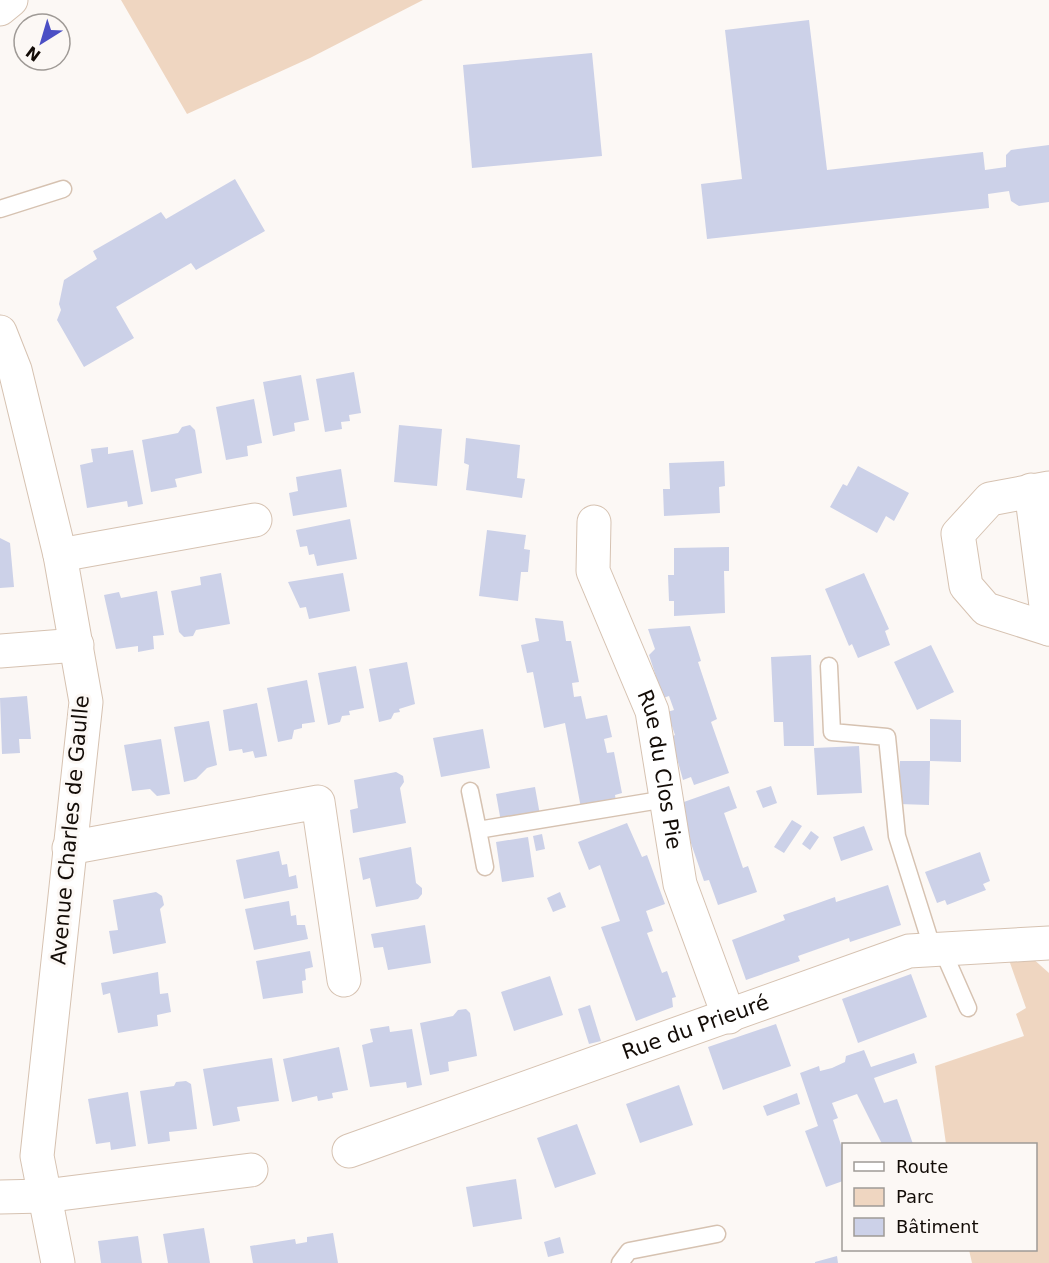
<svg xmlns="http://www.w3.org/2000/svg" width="1049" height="1263" viewBox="0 0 1049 1263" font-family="'DejaVu Sans',sans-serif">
<rect width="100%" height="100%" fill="#fcf8f5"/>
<path fill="#efd6c1" d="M121,0H423L310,58L187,114Z
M1031,957L1049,973V1263H972L969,1250H1036V1144H946L935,1066L1024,1036L1016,1014L1026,1008L1009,960Z"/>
<path fill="#ccd1e8" d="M809,20L827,170L983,152L985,170L1006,167V155L1011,150L1049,145V202L1019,206L1011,201L1009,191L988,194L989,208L707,239L701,184L742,179L725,30Z
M592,53L602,156L472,168L463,65Z
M235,179L265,231L196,270L191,263L116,307L134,338L84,367L57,320L61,310L59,304L64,280L97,259L93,251L161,212L166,219Z
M354,372L361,413L349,415L350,421L341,422L342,429L325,432L316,379Z
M301,375L309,420L294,423L295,431L273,436L263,382Z
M254,399L262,443L247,446L248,456L226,460L216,407Z
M190,425L195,430L202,473L175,479L177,487L151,492L142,440L178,433L182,427Z
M399,425L442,429L437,486L394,482Z
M466,438L520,445L517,478L525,479L522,498L466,490L469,465L464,463Z
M108,447V454L133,450L143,504L128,507L127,501L87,508L80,465L93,462L91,449Z
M724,461L725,486L719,487L720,513L664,516L663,489H670L669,463Z
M858,466L909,493L894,521L886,516L877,533L830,507L843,484L847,486Z
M341,469L347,507L293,516L289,493L298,491L296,477Z
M350,519L357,559L317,566L314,554L309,555L307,546L300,547L296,530Z
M487,530L526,535L524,549L530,550L528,572H521L518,601L479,596Z
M0,538L10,543L14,587L0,588Z
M729,547V571H724L725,613L674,616V601H669L668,575H674V548Z
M221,573L230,624L196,630L193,636L184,637L179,632L171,591L201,585L200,577Z
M343,573L350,611L309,619L306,607L300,608L288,582Z
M864,573L889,629L885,631L890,645L858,658L852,644L849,646L825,589Z
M157,591L164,635L153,636L154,649L138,652V646L116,649L104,595L119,592L121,598Z
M535,618L563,621L566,641H571L579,682L572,683L574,697L581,696L586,719L607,715L612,737L604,739L607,753L614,752L622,793L615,795L616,801L581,808L565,723L544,728L533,672L527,673L521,645L539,641Z
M690,626L701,661L698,662L717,719L711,722L729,773L694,785L691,777L683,780L671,737L675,735L667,712L674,710L669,696L663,698L649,655L655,649L648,629Z
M931,645L954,692L917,710L894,662Z
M811,655L814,746H784L783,722H774L771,657Z
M407,662L415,704L399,709L400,712L394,713L391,719L379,722L369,669Z
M356,666L364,708L349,711L350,715L342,716L340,722L328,725L318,673Z
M307,680L315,722L302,724V728L294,730L292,739L278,742L267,688Z
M27,696L31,739H19L20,753L2,754L0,698Z
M257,703L267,756L255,758L253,751L243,753L242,749L229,751L223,710Z
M930,719L961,720V762L930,761Z
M209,721L217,765L207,768L196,779L184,782L174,727Z
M483,729L490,768L441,777L433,738Z
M161,739L170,794L157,796L150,789L132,791L124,745Z
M859,746L862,793L817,795L814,748Z
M900,761H930L929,805L899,804Z
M396,772L403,776L404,782L400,788L406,823L353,833L350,810L358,808L354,780Z
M729,786L737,808L724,813L743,868L748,866L757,892L718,905L709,880L704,881L685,826L688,825L681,803Z
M771,786L777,803L763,808L756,791Z
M535,787L540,815L501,822L496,794Z
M792,820L802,826L784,853L774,847Z
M627,823L642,857L647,855L665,904L646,911L653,931L647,933L662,973L667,971L676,997L672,998L673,1007L636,1021L601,927L620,921L600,865L589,870L578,842Z
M864,826L873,850L841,861L833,837Z
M811,831L819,837L810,850L802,844Z
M542,834L545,849L536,851L533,836Z
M528,837L534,877L502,882L496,842Z
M411,847L416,883L422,888V894L418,899L376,907L370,878L363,880L359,858Z
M279,851L282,865L287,864L289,877L296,875L298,888L244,899L236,860Z
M980,852L990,881L983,884L986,890L947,905L945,900L937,903L925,872Z
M888,885L901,925L850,942L849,938L798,956L800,961L746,980L732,940L785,920L783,915L807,907L835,897L836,902Z
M156,892L162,896L164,905L160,909L166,943L113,954L109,931L118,930L113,900Z
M560,892L566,907L553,912L547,898Z
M289,901L291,916L296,915L297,925H305L308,939L254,950L245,909Z
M425,925L431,963L388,970L383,947L374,948L371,934Z
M310,951L313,967L305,969L306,980L302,981L303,993L263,999L256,961Z
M158,972L160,994L168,993L171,1012L157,1015L158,1026L118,1033L110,993L103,995L101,983Z
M911,974L927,1017L858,1043L842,999Z
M550,976L563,1015L514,1031L501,992Z
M590,1005L601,1041L589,1044L578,1009Z
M466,1009L470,1013L477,1056L448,1062L449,1071L430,1075L420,1023L453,1016L458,1010Z
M776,1024L791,1066L723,1090L708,1047Z
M389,1026L390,1032L412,1029L422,1085L407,1088L406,1082L370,1087L362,1045L373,1042L370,1029Z
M339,1047L348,1090L332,1093L333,1098L318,1101L317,1096L292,1102L283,1059Z
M864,1050L871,1067L914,1053L917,1063L874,1078L884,1103L897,1099L913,1144H882L857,1094L832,1103L838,1118L833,1120L843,1151V1181L826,1187L805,1131L818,1126L800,1073L819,1066L820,1071L832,1068L845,1062L846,1056Z
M272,1058L279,1101L237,1107L240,1121L213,1126L203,1069Z
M186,1081L191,1084L197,1129L169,1132L170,1141L148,1144L140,1091L174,1086L176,1082Z
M679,1085L693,1125L640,1143L626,1104Z
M128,1092L136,1146L111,1150L110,1142L96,1144L88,1099Z
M797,1093L800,1104L767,1116L763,1106Z
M577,1124L596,1174L555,1188L537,1138Z
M516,1179L522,1219L473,1227L466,1187Z
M204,1228L210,1263H168L163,1234Z
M333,1233L338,1263H253L250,1246L295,1239L296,1244L307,1242V1237Z
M138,1236L142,1263H101L98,1241Z
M560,1237L564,1253L548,1257L544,1242Z
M837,1256L838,1263H815V1262Z"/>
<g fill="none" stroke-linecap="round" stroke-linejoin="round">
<defs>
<path id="lane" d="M0,209L63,189
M829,666L832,732L887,737L897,836L933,950
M470,791L478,830L666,799
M478,830L485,867
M942,949L968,1008
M620,1263L629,1251L717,1234"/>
<g id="street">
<path d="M0,332L15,370L60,555L86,702L37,1156L58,1263"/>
<path d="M1049,488L990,499L958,534L966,586L986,609L1049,629"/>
<path d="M1031,490L1049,629"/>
<path id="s1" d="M594,522L593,571L652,711L680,884L729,1017"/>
<path d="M60,555L255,520"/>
<path d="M0,651L77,645"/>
<path d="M69,848L318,802L344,980"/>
<path id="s2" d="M349,1151L909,951L1049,943"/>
<path d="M0,1197L44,1196L251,1170"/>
</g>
<path id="secondary" d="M0,9L11,0"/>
</defs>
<use href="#lane" stroke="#d6c2b1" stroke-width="19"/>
<use href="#street" stroke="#d6c2b1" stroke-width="35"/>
<use href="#secondary" stroke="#d6c2b1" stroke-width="35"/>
<use href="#lane" stroke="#fff" stroke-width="16"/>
<use href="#street" stroke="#fff" stroke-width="33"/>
<use href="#secondary" stroke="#fff" stroke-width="33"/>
</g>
<g text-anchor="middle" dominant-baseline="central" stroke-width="6" stroke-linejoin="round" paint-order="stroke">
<g font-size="21" fill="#130c07" stroke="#fcf8f5">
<text stroke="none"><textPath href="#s1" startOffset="260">Rue du Clos Pie</textPath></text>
<text transform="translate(70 830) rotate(-85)">Avenue Charles de Gaulle</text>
<text stroke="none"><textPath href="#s2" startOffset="368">Rue du Prieuré</textPath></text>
</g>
</g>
<rect x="842" y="1143" width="195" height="108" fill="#fcf8f5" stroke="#9f9a96" stroke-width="1.5"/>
<rect x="854" y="1162" width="30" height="9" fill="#ffffff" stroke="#9f9a96" stroke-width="1.5"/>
<text x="896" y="1173" font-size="18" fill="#130c07">Route</text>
<rect x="854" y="1188" width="30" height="18" fill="#efd6c1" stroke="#9f9a96" stroke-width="1.5"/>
<text x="896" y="1203" font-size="18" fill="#130c07">Parc</text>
<rect x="854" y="1218" width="30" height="18" fill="#ccd1e8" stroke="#9f9a96" stroke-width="1.5"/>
<text x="896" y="1233" font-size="18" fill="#130c07">Bâtiment</text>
<g transform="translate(42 42) rotate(217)"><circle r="28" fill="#fcf8f5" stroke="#9f9a96" stroke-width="1.5"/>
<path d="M0-4.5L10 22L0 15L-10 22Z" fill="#4b4fc5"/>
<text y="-9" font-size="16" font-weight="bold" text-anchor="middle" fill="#130c07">N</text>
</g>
</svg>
